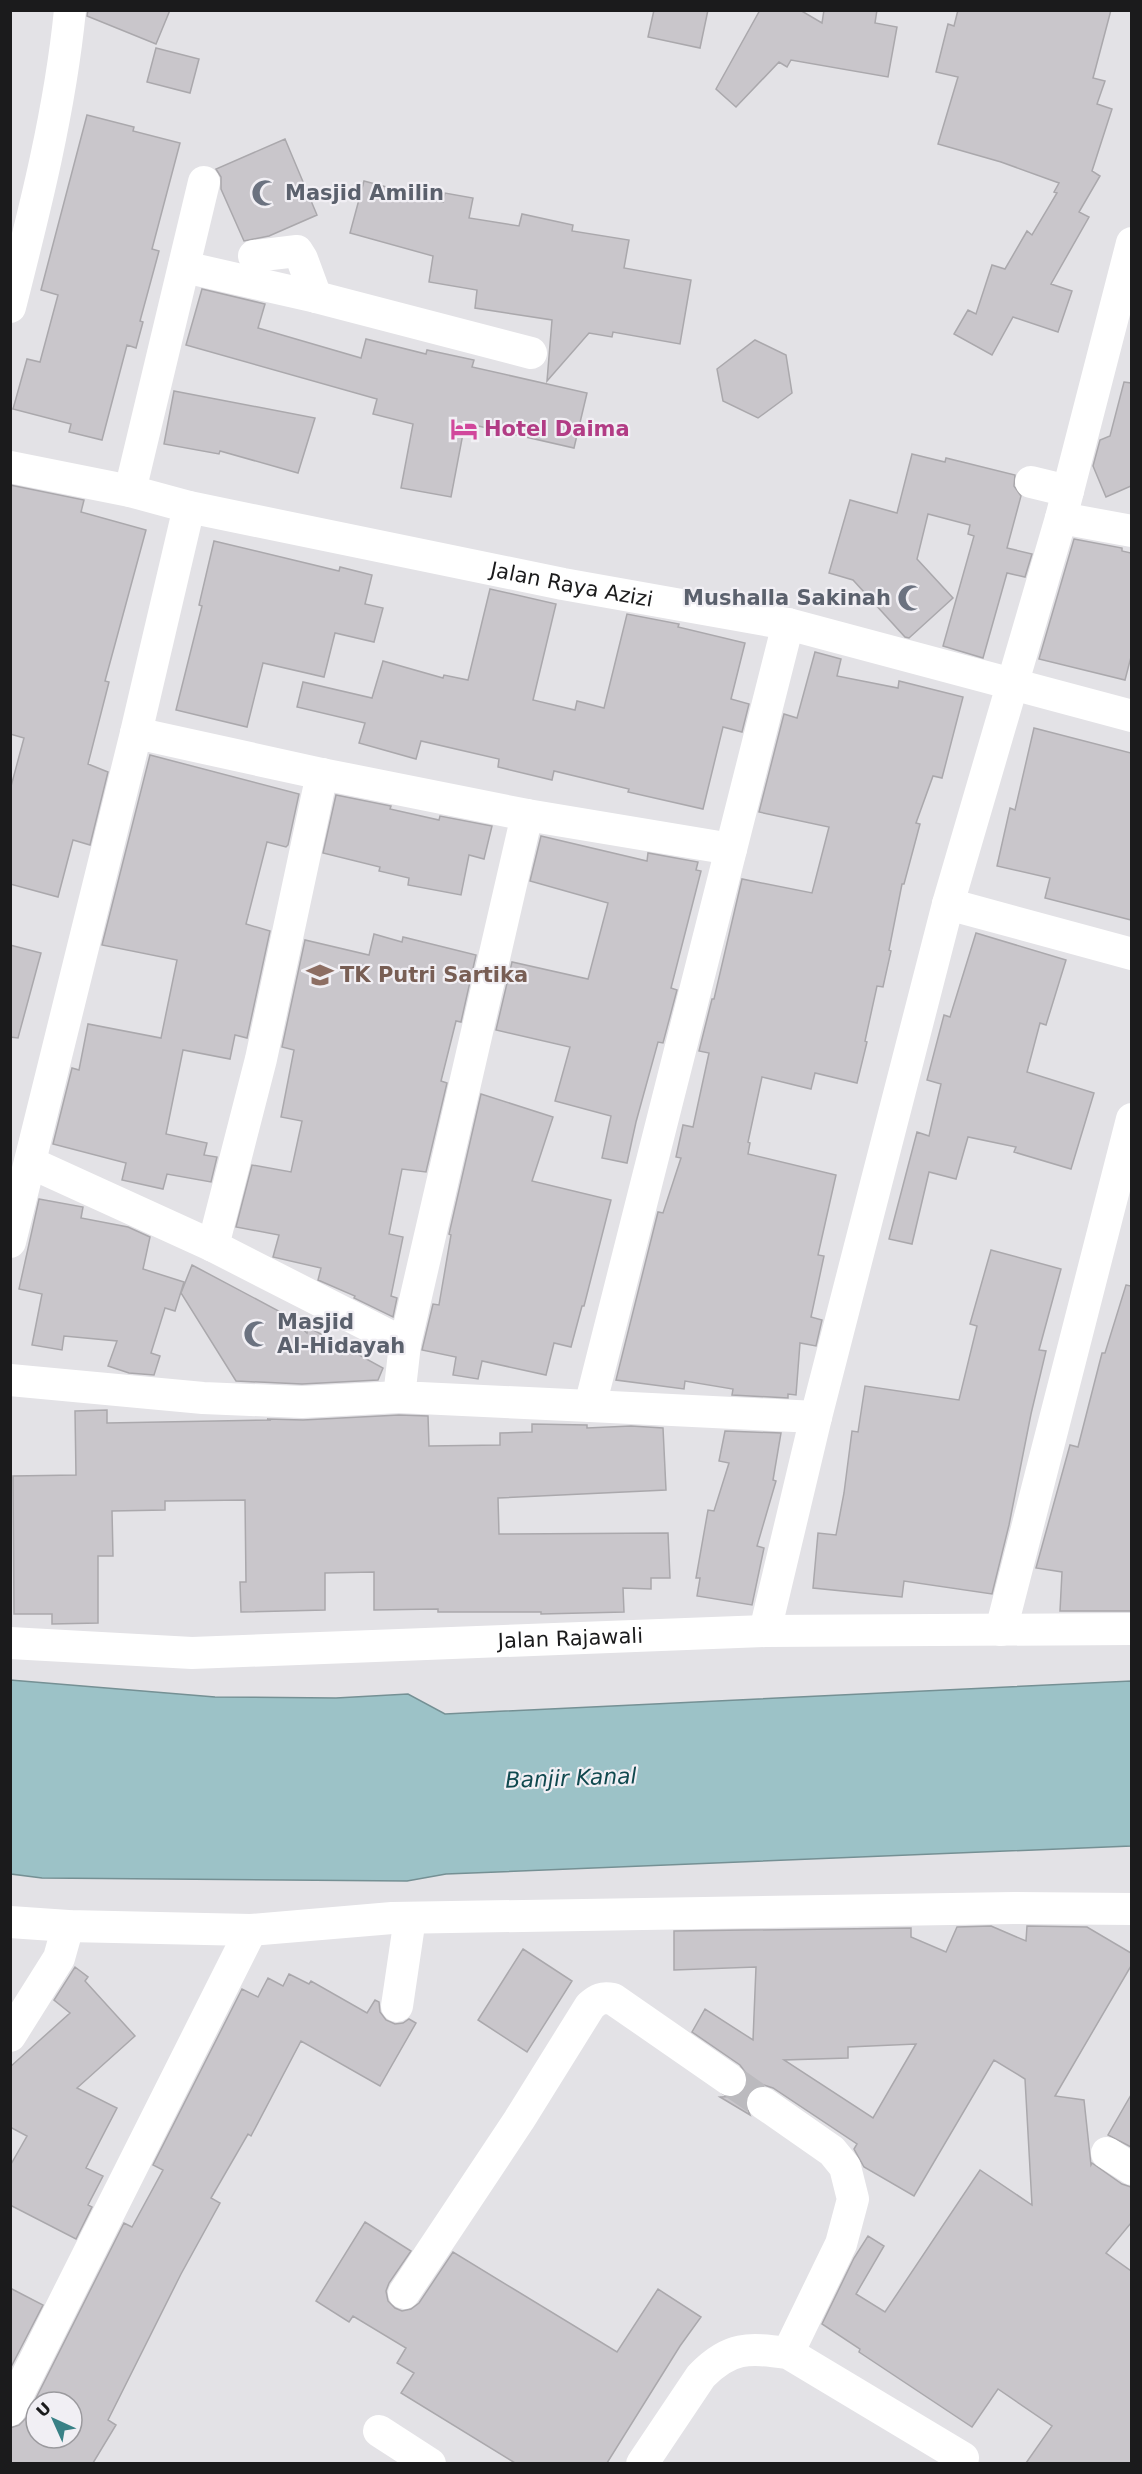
<svg xmlns="http://www.w3.org/2000/svg" width="1142" height="2474" viewBox="0 0 1142 2474" font-family="'DejaVu Sans',sans-serif">
<rect width="100%" height="100%" fill="#e3e2e6"/>
<path fill="#9cc2c7" stroke="#759094" stroke-width="1.5" d="M10,1680L215,1697L336,1698L408,1694L445,1714L1131,1681V1846L446,1874L407,1881L42,1878L11,1874Z"/>
<path fill="#c9c6cb" stroke="#aaa8ac" stroke-width="1.5" fill-rule="evenodd" d="M88,10H170L156,44L87,16Z
M654,10H708L700,48L648,37Z
M760,10H800L822,23L824,10H877L875,23L897,27L888,77L791,60L787,67L779,62L736,107L716,89Z
M958,10H1111L1093,78L1105,81L1097,104L1112,109L1092,171L1100,176L1079,212L1089,217L1051,284L1072,291L1058,332L1013,317L992,355L954,334L968,310L976,314L992,265L1005,269L1027,231L1032,235L1057,193L1054,192L1059,183L1001,162L938,144L958,77L936,72L948,24L954,26Z
M156,48L199,59L190,93L147,82Z
M87,115L134,127L133,131L180,143L152,249L159,251L140,321L143,322L136,348L127,345L102,440L69,432L71,424L13,409L27,359L40,362L58,295L41,290Z
M285,139L317,215L269,236L244,241L221,189V177L216,169Z
M364,181L443,202L445,193L473,198L469,218L519,226L522,214L573,225L572,231L629,240L624,268L691,280L680,344L613,332L612,337L589,333L547,381L552,320L475,308L477,290L429,282L433,256L350,233Z
M202,289L265,304L258,328L361,358L366,339L426,354L427,350L474,360L472,367L587,393L574,448L465,423L451,497L401,488L413,424L373,414L377,399L186,345Z
M755,340L786,355L792,393L758,418L723,401L717,369Z
M1124,382L1131,383V486L1106,497L1093,466L1100,440L1110,436Z
M174,391L315,418L298,473L220,451L219,454L164,444Z
M912,454L945,462L946,458L1015,475L1014,486L1021,496L1007,548L1032,554L1025,577L1007,573L983,658L943,646L974,536L968,534L970,525L928,514L917,559L953,598L909,638L905,637L853,580L829,573L850,500L897,513Z
M10,485L84,500L81,512L146,530L105,681L109,682L88,764L108,772L90,845L73,840L58,897L10,884V790L24,738L10,734Z
M1074,539L1122,548V551L1131,553V657L1125,680L1039,659Z
M214,541L339,571L340,567L372,575L365,604L383,608L374,642L335,633L324,677L263,663L247,727L176,710L202,606L199,605Z
M490,589L556,604L533,700L575,710L577,701L604,708L627,614L679,624L678,627L745,643L731,699L749,704L742,732L723,727L703,809L628,792L629,789L554,771L552,780L498,767L499,759L421,741L416,759L359,743L365,723L297,707L303,682L372,698L383,661L443,678L444,675L468,680Z
M815,652L841,659L837,676L898,688L899,681L963,697L942,778L933,776L916,823L920,824L904,884H902L889,950L891,951L883,987L877,986L865,1041L867,1042L857,1083L815,1073L811,1089L762,1077L748,1142L750,1143L748,1154L836,1175L818,1255L824,1256L811,1317L822,1320L816,1346L800,1343L796,1395L788,1394V1398L732,1395L733,1389L685,1381L684,1389L616,1380L658,1212L663,1213L681,1158L676,1157L683,1125L693,1127L709,1053L699,1051L712,999H714L742,879L812,893L829,827L759,812L784,714L797,718Z
M1034,728L1131,753V920L1045,898L1050,878L997,866L1010,808L1015,810Z
M150,755L299,794L288,845L286,847L267,842L246,924L270,931L247,1038L235,1035L230,1059L183,1050L166,1134L207,1143L204,1155L217,1157L211,1182L167,1174L163,1189L122,1180L126,1163L53,1144L72,1068L79,1070L88,1024L161,1038L177,960L102,945Z
M336,795L391,806L390,809L439,820L440,816L492,826L484,859L469,855L461,895L408,885L409,878L379,871L380,867L323,853Z
M541,836L647,861L648,853L698,862L696,870L701,871L671,988L677,990L663,1043L658,1042L636,1122L627,1163L602,1158L611,1116L555,1101L570,1047L496,1030L512,962L588,979L608,903L530,881Z
M976,933L1066,960L1046,1025L1040,1023L1027,1072L1094,1093L1071,1169L1014,1152L1016,1147L968,1137L956,1179L929,1172L912,1244L889,1239L917,1132L929,1136L941,1084L927,1080L944,1015L950,1017Z
M374,934L402,942L403,937L476,955L461,1022L456,1021L441,1081L447,1083L426,1172L402,1169L389,1234L403,1237L391,1296L397,1298L393,1317L354,1298L355,1296L318,1280L321,1268L273,1257L279,1235L236,1227L252,1165L291,1172L302,1121L281,1117L294,1050L282,1047L305,940L369,955Z
M10,945L41,953L18,1038L10,1037Z
M481,1094L553,1117L532,1181L611,1200L584,1306H582L571,1347L554,1343L546,1375L482,1361L478,1379L453,1375L456,1357L422,1350L433,1304L439,1305L451,1235L449,1234Z
M39,1199L83,1207L81,1218L128,1227L150,1237L143,1269L184,1282L175,1311L165,1308L151,1353L160,1356L154,1375L129,1373L108,1366L117,1341L64,1336L62,1350L32,1345L42,1294L19,1289Z
M991,1250L1061,1269L1039,1350L1046,1351L1031,1414L1009,1525L992,1594L904,1581L902,1597L813,1588L818,1533L836,1535L844,1493L852,1431L858,1432L865,1386L959,1400L977,1326L970,1324Z
M192,1265L288,1316L307,1333L308,1327L383,1368L378,1380L302,1384L236,1381L181,1293Z
M1126,1285L1131,1286V1611H1060L1062,1572L1036,1568L1070,1445L1078,1447L1102,1353H1105Z
M107,1410V1423L271,1420L267,1419L303,1420L399,1415L428,1416L429,1446L500,1445V1433L532,1432V1424L587,1425V1428L631,1426L663,1428L666,1490L498,1498L499,1534L668,1533L670,1578H651V1589L623,1588L624,1612L541,1614V1612H438V1609L374,1610V1572L325,1573V1610L241,1612L240,1582H246L245,1500L165,1501V1510L112,1511L113,1556H98V1623L52,1624V1614H14L13,1476L76,1475L75,1411Z
M725,1431L781,1433L773,1480L776,1481L757,1546L764,1548L752,1605L697,1596L700,1578H696L708,1510L714,1511L729,1463L719,1461Z
M991,1926L1026,1941L1027,1926L1087,1927L1131,1953V1966L1055,2096L1084,2100L1091,2165L1092,2163L1122,2184L1131,2187V2223L1106,2253L1131,2271V2463H1026L1052,2426L998,2389L972,2427L859,2352L860,2349L822,2324L854,2258L868,2236L884,2246L856,2294L885,2312L980,2170L1032,2205L1025,2079L994,2060L914,2196L864,2167L854,2149L857,2144L773,2088L764,2085L755,2087L749,2092L745,2102L750,2115L720,2097L737,2096L744,2091L748,2082L746,2073L740,2065L692,2032L705,2009L753,2040L756,1967L674,1970V1931L911,1928V1937L946,1952L957,1927ZM916,2044L873,2118L784,2060L848,2058V2047Z
M523,1949L572,1981L527,2052L478,2020Z
M75,1967L88,1977L85,1981L135,2036L77,2088L117,2108L86,2168L103,2176L88,2205L92,2207L76,2239L10,2205V2166L27,2136L10,2127V2067L70,2013L54,2000Z
M289,1974L309,1984L311,1981L367,2013L375,2000L379,2002L380,2012L386,2020L395,2024L403,2023L409,2019L416,2023L380,2086L301,2041L251,2136L248,2134L211,2198L220,2203L181,2274L108,2420L116,2425L93,2463H10V2428L19,2425L26,2418L124,2223L132,2227L163,2170L153,2165L242,1989L258,1997L268,1978L283,1986ZM36,2402H72V2438H36Z
M1131,2095V2147L1108,2135Z
M365,2222L411,2251L389,2283L386,2291L388,2301L395,2308L402,2311L411,2309L419,2303L453,2252L617,2352L658,2289L701,2317L680,2346L607,2463H515L401,2393L414,2373L397,2363L406,2348L353,2316L349,2322L316,2301Z
M10,2288L43,2305L10,2369Z"/>
<g fill="none" stroke-linecap="round" stroke-linejoin="round">
<path stroke="#bbbabe" stroke-width="32" stroke-dasharray="32 16" stroke-linecap="butt" d="M730,2080L763,2103"/>
<g stroke="#fff" stroke-width="32">
<path d="M1132,243L1061,518L948,904L1132,954"/>
<path d="M254,256L297,251L302,259L316,297"/>
<path d="M184,267L316,297L531,353"/>
<path d="M10,307C35,209 60,111 70,10"/>
<path id="s1" d="M10,467L130,491L189,507L563,584L788,624L1132,716"/>
<path d="M1031,482L1068,491"/>
<path d="M130,491L204,182"/>
<path d="M1061,518L1132,531"/>
<path d="M788,624L590,1406L816,1417"/>
<path d="M136,733L189,507"/>
<path d="M31,1163L213,1246L405,1344"/>
<path d="M10,1242L136,733L322,774L527,815"/>
<path d="M213,1246L261,1059L322,774"/>
<path d="M10,1380L203,1398L302,1402L399,1397"/>
<path d="M590,1406L399,1397L405,1344L527,815L731,849"/>
<path d="M1001,1630L1132,1119"/>
<path d="M765,1631L816,1417L948,904"/>
<path id="s2" d="M10,1643L192,1653L765,1631L1132,1629"/>
<path d="M10,1922L68,1926L251,1930L392,1918L1014,1908L1132,1909"/>
<path d="M397,2006L410,1918"/>
<path d="M10,2036L59,1958L68,1926"/>
<path d="M763,2103L832,2151L845,2167L853,2199L841,2244L788,2353"/>
<path d="M1107,2153L1132,2169"/>
<path d="M404,2293L519,2120L590,2006C598,1999 602,1997 613,1999L730,2080"/>
<path d="M10,2410L251,1930"/>
<path d="M379,2431L430,2464"/>
<path d="M642,2464L701,2376C730,2346 748,2348 788,2353L963,2458"/>
</g>
</g>
<defs>
<symbol id="mosque-bare" viewBox="-9 -9 18 18"><path d="M3.5-4.9A6 6 0 1 0 3.5 4.9A5 5 0 1 1 3.5-4.9Z" fill="#6b7280" stroke="#f1eff4" stroke-width="2.5" paint-order="stroke"/></symbol>
<symbol id="hotel-bare" viewBox="-9 -9 18 18"><path d="M-6-4.5h1.5V1H6V5H4.5V3h-9V5H-6ZM-4 0a1.8 1.8 0 1 1 3.6 0ZM.5 0V-2.5h3Q6-2.5 6 0Z" fill="#d1479c" stroke="#f1eff4" stroke-width="2.5" paint-order="stroke"/></symbol>
<symbol id="school-bare" viewBox="-9 -9 18 18"><path d="M0-5L7-2L0 1L-7-2ZM-4 1L0 2.5L4 1V4Q0 6-4 4Z" fill="#8d6e63" stroke="#f1eff4" stroke-width="2.5" paint-order="stroke"/></symbol>
</defs>
<g fill-rule="evenodd">
<use href="#mosque-bare" x="246" y="174" width="38" height="38"/>
<use href="#hotel-bare" x="445" y="410" width="38" height="38"/>
<use href="#mosque-bare" x="892" y="579" width="38" height="38"/>
<use href="#school-bare" x="301" y="956" width="38" height="38"/>
<use href="#mosque-bare" x="238" y="1315" width="38" height="38"/>
</g>
<g text-anchor="middle" dominant-baseline="central" stroke-width="4.5" stroke-linejoin="round" paint-order="stroke">
<g font-size="21" font-weight="bold" fill="#5b616d" stroke="#f1eff4" text-anchor="start">
<text x="285" y="193">Masjid Amilin</text>
<text x="891" y="598" text-anchor="end">Mushalla Sakinah</text>
<text x="277" y="1322">Masjid<tspan x="277" dy="24">Al-Hidayah</tspan></text>
</g>
<g font-size="21" font-weight="bold" fill="#b23c85" stroke="#f1eff4" text-anchor="start">
<text x="484" y="429">Hotel Daima</text>
</g>
<g font-size="21" fill="#1b1b1c" stroke="#f1eff4">
<text stroke="none"><textPath href="#s1" startOffset="574">Jalan Raya Azizi</textPath></text>
<text stroke="none"><textPath href="#s2" startOffset="561">Jalan Rajawali</textPath></text>
</g>
<g font-size="21" font-weight="bold" fill="#785e54" stroke="#f1eff4" text-anchor="start">
<text x="340" y="975">TK Putri Sartika</text>
</g>
<g font-size="22" font-style="italic" fill="#0f484e" stroke="#f1eff4">
<text transform="translate(571 1778) rotate(-2)">Banjir Kanal</text>
</g>
</g>
<rect width="1142" height="2474" fill="none" stroke="#1b1b1c" stroke-width="24"/>
<g transform="translate(54 2420) rotate(315)"><circle r="28" fill="#f1eff4" stroke="#9b9a9e" stroke-width="1.5"/>
<path d="M0-4.5L10 22L0 15L-10 22Z" fill="#398186"/>
<text y="-9" font-size="16" font-weight="bold" text-anchor="middle" fill="#1b1b1c">U</text>
</g>
</svg>
